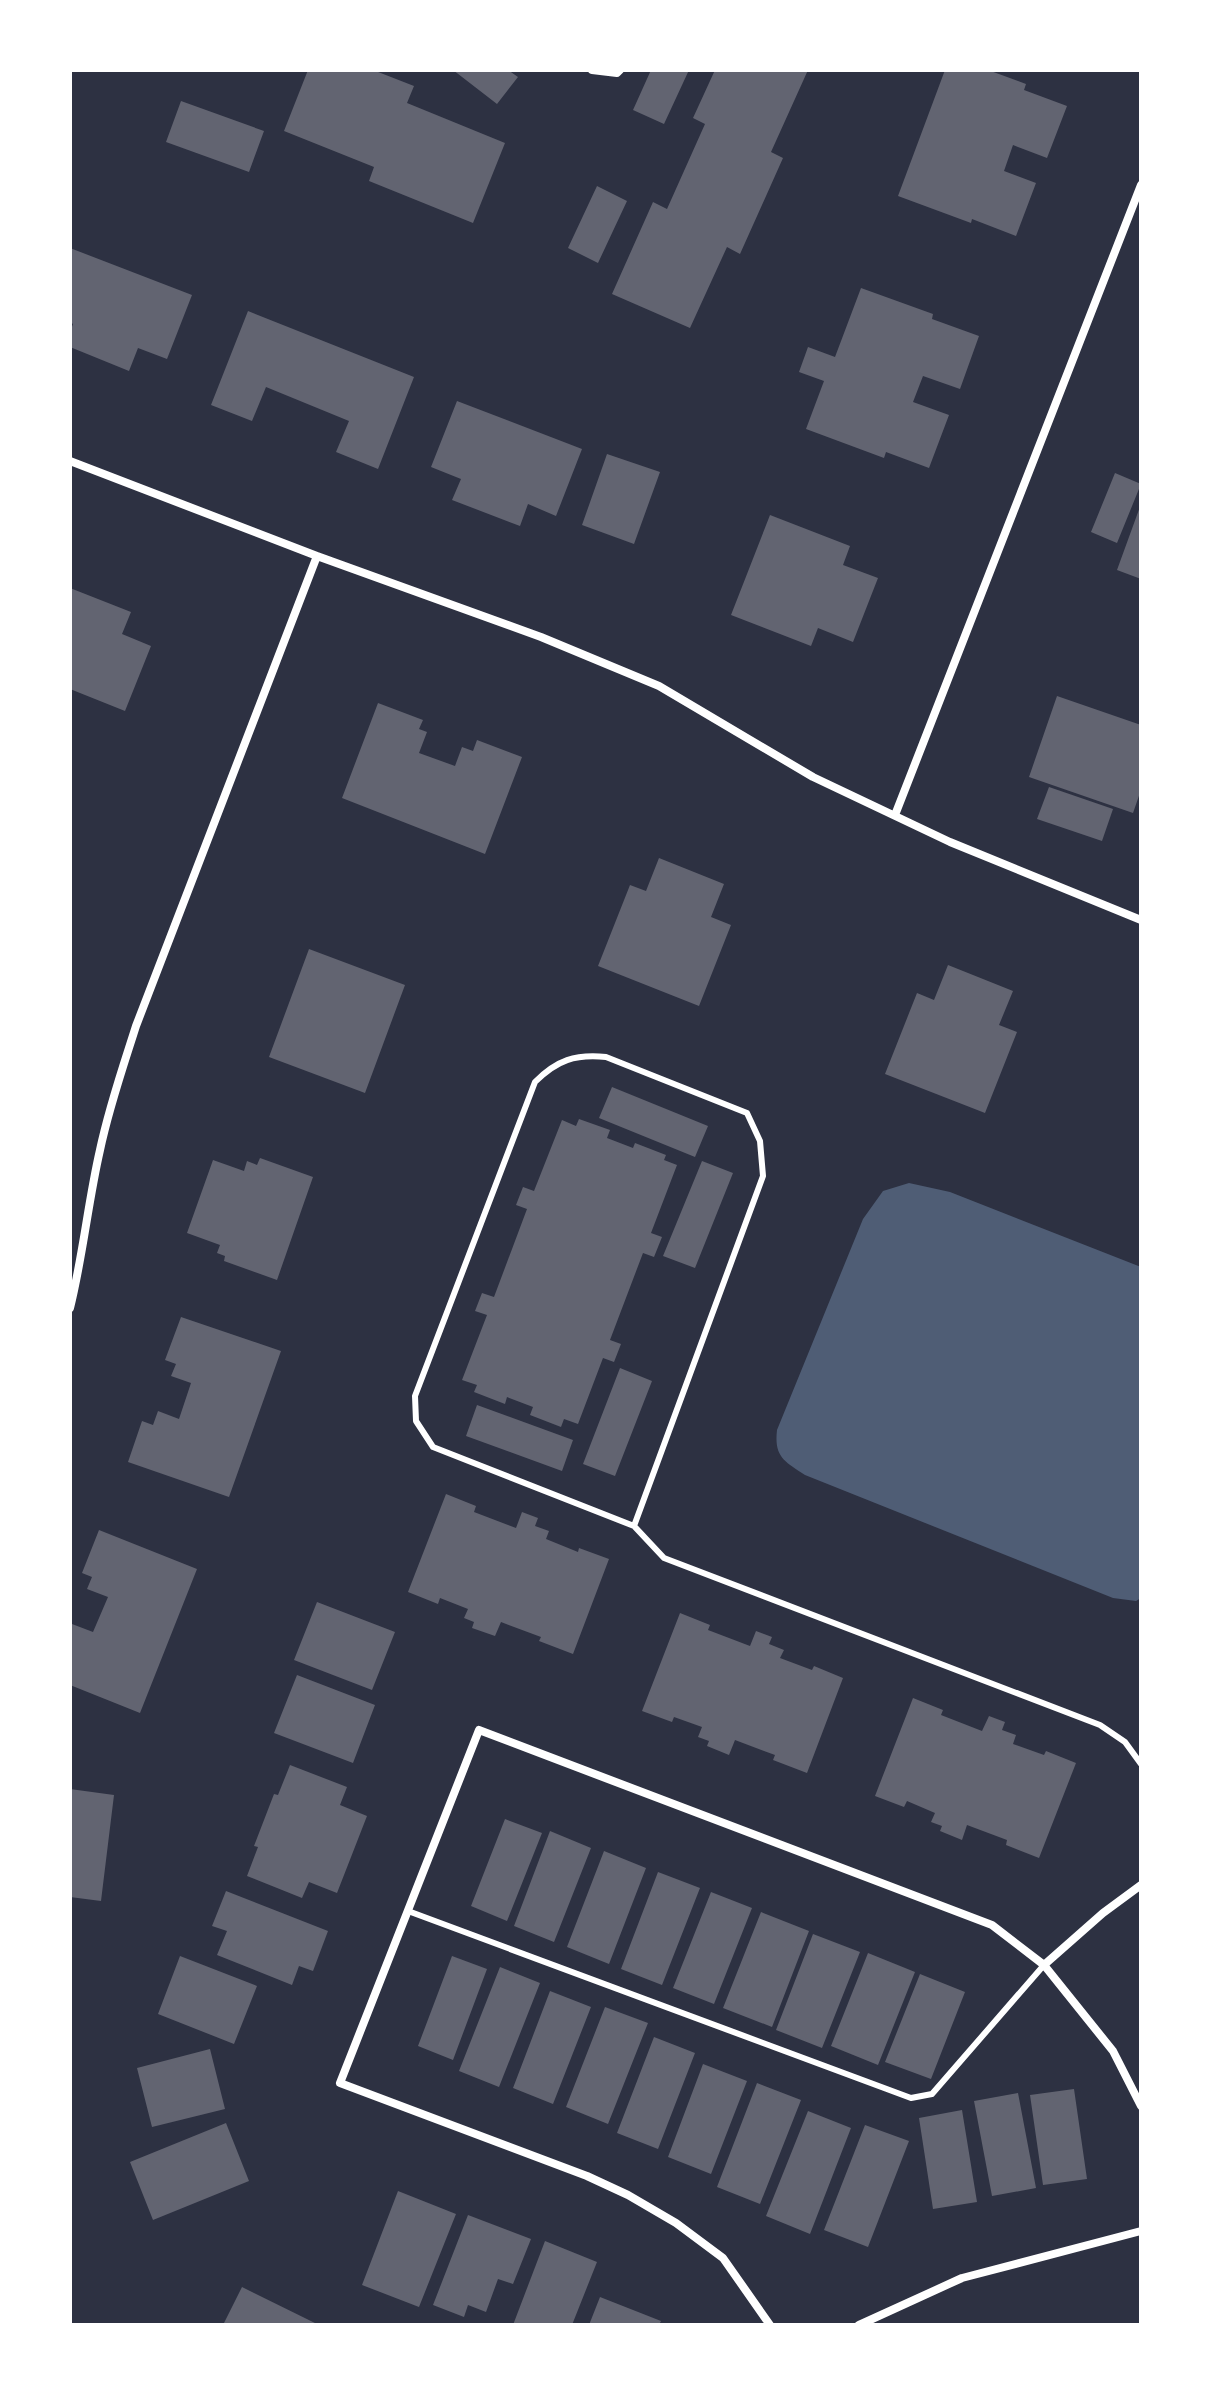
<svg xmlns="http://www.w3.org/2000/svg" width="1211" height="2395" viewBox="0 0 1211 2395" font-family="'Alegreya Sans',sans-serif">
<rect width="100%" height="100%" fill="#2d3142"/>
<path fill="#4f5d75" d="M909,1183L950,1192L1141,1267V1598L1136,1601L1113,1598L805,1475C784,1461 774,1457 777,1430L863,1219L883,1191Z"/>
<path fill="#626471" d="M308,70H373L414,86L407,103L505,143L473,223L369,181L374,167L284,131Z
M453,70H508L518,77L497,104Z
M651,70H689L664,124L633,110Z
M715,70H808L771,152L783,158L740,254L727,247L690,328L612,294L653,202L667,209L705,124L693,118Z
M945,70H988L1026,84L1024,90L1067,106L1047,158L1013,145L1004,171L1036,183L1016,236L972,219L971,223L898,196Z
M181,101L264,131L249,172L166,142Z
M597,186L627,201L598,263L568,248Z
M70,248L192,295L167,359L138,348L129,371L70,347V332L73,324L70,322Z
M861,288L933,314L932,319L979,336L960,389L923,376L913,402L949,415L929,468L886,452L884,458L806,429L824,381L799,372L808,347L835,357Z
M248,311L414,377L378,469L336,452L349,421L266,387L252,421L211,405Z
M457,401L582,449L556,516L528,504L520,526L452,500L461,479L431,467Z
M607,454L660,472L634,544L582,525Z
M1115,473L1141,484L1117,543L1091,532Z
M1141,504V579L1117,570Z
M770,515L850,546L843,565L878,578L853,642L818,628L811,646L731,615Z
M70,588L131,612L122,634L151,646L125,711L70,689Z
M1057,696L1141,725V790L1133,813L1029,777Z
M378,703L423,720L419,729L427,732L419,753L455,766L462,747L473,751L477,740L522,757L485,854L342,798Z
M1049,787L1113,809L1102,841L1037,819Z
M659,858L724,884L711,917L731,925L699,1006L598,966L630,885L646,891Z
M309,949L405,985L365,1093L269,1057Z
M948,965L1013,991L999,1025L1017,1032L985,1113L885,1074L917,993L934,1000Z
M612,1087L708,1126L695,1157L599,1118Z
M579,1119L610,1130L607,1138L633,1148L635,1143L666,1155L664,1160L677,1165L651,1233L662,1237L654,1257L643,1253L610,1340L621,1344L614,1362L603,1358L578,1424L564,1419L561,1427L530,1415L533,1407L507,1397L505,1404L474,1392L477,1385L462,1380L487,1315L475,1311L482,1293L494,1297L527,1209L516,1205L523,1187L534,1191L562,1120L576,1126Z
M260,1158L313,1177L277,1280L224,1261L225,1256L217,1253L220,1245L187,1233L213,1160L244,1171L247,1161L257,1165Z
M702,1161L733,1173L695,1268L663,1256Z
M181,1317L281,1351L229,1497L128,1462L142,1421L153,1425L158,1411L179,1419L191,1383L171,1376L176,1364L165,1360Z
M620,1368L652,1381L615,1476L583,1464Z
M477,1405L573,1440L562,1471L466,1436Z
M446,1494L476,1506L474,1512L516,1528L522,1512L538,1518L535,1526L549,1531L546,1539L578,1552L579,1548L609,1559L573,1654L539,1641L541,1637L501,1622L495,1636L472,1628L474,1622L464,1618L468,1609L440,1598L438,1604L408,1592Z
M99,1530L197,1569L140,1713L70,1685V1630L72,1624L93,1632L108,1597L87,1589L92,1577L82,1573Z
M317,1602L395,1632L372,1690L294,1660Z
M680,1613L710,1625L708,1630L750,1646L756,1631L772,1637L769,1644L784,1650L780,1658L812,1670L814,1666L843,1678L807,1773L773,1760L775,1755L735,1740L729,1755L707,1746L709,1741L698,1737L702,1727L674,1717L672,1722L642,1711Z
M297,1675L375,1705L353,1763L274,1733Z
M913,1698L943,1710L941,1715L982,1731L989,1716L1005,1722L1002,1730L1016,1735L1013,1744L1044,1755L1046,1751L1076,1763L1039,1858L1006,1845L1007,1840L967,1825L962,1840L940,1831L942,1826L931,1822L935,1813L907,1801L904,1807L875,1796Z
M290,1765L347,1787L340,1805L367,1816L337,1893L309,1882L302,1898L247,1876L258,1847L254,1846L274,1794L278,1795Z
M70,1789L114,1795L101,1901L70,1897Z
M505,1819L542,1833L507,1921L471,1906Z
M550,1831L591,1848L554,1942L514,1926Z
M604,1851L646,1868L609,1964L567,1947Z
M658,1872L700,1888L662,1985L621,1969Z
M226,1891L328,1931L313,1971L299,1966L292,1985L217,1955L227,1931L212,1926Z
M711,1892L752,1908L714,2004L673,1988Z
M761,1912L809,1931L772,2027L723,2008Z
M813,1934L860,1952L822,2048L776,2030Z
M868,1953L915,1972L878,2065L831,2046Z
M180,1956L257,1986L234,2044L158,2014Z
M452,1956L487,1969L453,2060L418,2046Z
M500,1967L540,1983L499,2087L459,2071Z
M920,1974L965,1992L931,2079L885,2062Z
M550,1991L591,2007L553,2104L513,2088Z
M605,2007L648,2023L608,2124L566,2107Z
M654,2037L695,2053L658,2149L617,2133Z
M210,2049L225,2109L152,2127L137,2068Z
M703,2064L747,2081L711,2174L668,2157Z
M757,2083L801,2100L760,2204L717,2187Z
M1074,2089L1087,2179L1043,2185L1030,2095Z
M1018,2093L1036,2188L992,2196L974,2101Z
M962,2110L977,2202L933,2209L919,2118Z
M808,2111L851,2128L810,2234L766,2216Z
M226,2123L249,2181L153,2220L130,2162Z
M865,2125L909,2141L868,2247L824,2230Z
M398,2191L456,2214L419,2307L362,2285Z
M468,2215L531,2239L513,2284L498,2279L486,2312L468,2305L464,2317L433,2305Z
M545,2241L597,2262L572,2325H513Z
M242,2287L319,2325H223Z
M600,2297L661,2321L659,2325H589Z"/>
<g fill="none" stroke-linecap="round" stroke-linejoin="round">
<path stroke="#fff" stroke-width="6" d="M634,1526L763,1176L760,1141L747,1113L606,1057C575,1054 557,1060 535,1082L415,1396L416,1421L433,1447L634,1526L664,1558L1100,1725L1125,1742L1141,1764
M408,1911L911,2098L932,2094L1044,1965"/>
<path stroke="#fff" stroke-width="8" d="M592,70L617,73L620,70
M70,461L317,556L541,637L659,686L813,777L950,842L1141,920
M895,815L1141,185
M70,1308C83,1256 88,1202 100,1150C109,1107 123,1067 136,1026L317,556
M1044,1965L1113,2051L1141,2106
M770,2325L723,2258L676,2223L628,2195L587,2176L340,2083L479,1730L992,1925L1044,1965L1103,1913L1141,1885
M859,2325L962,2278L1141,2231"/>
</g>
<rect width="1211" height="2395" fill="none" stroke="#ffffff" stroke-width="144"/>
</svg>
